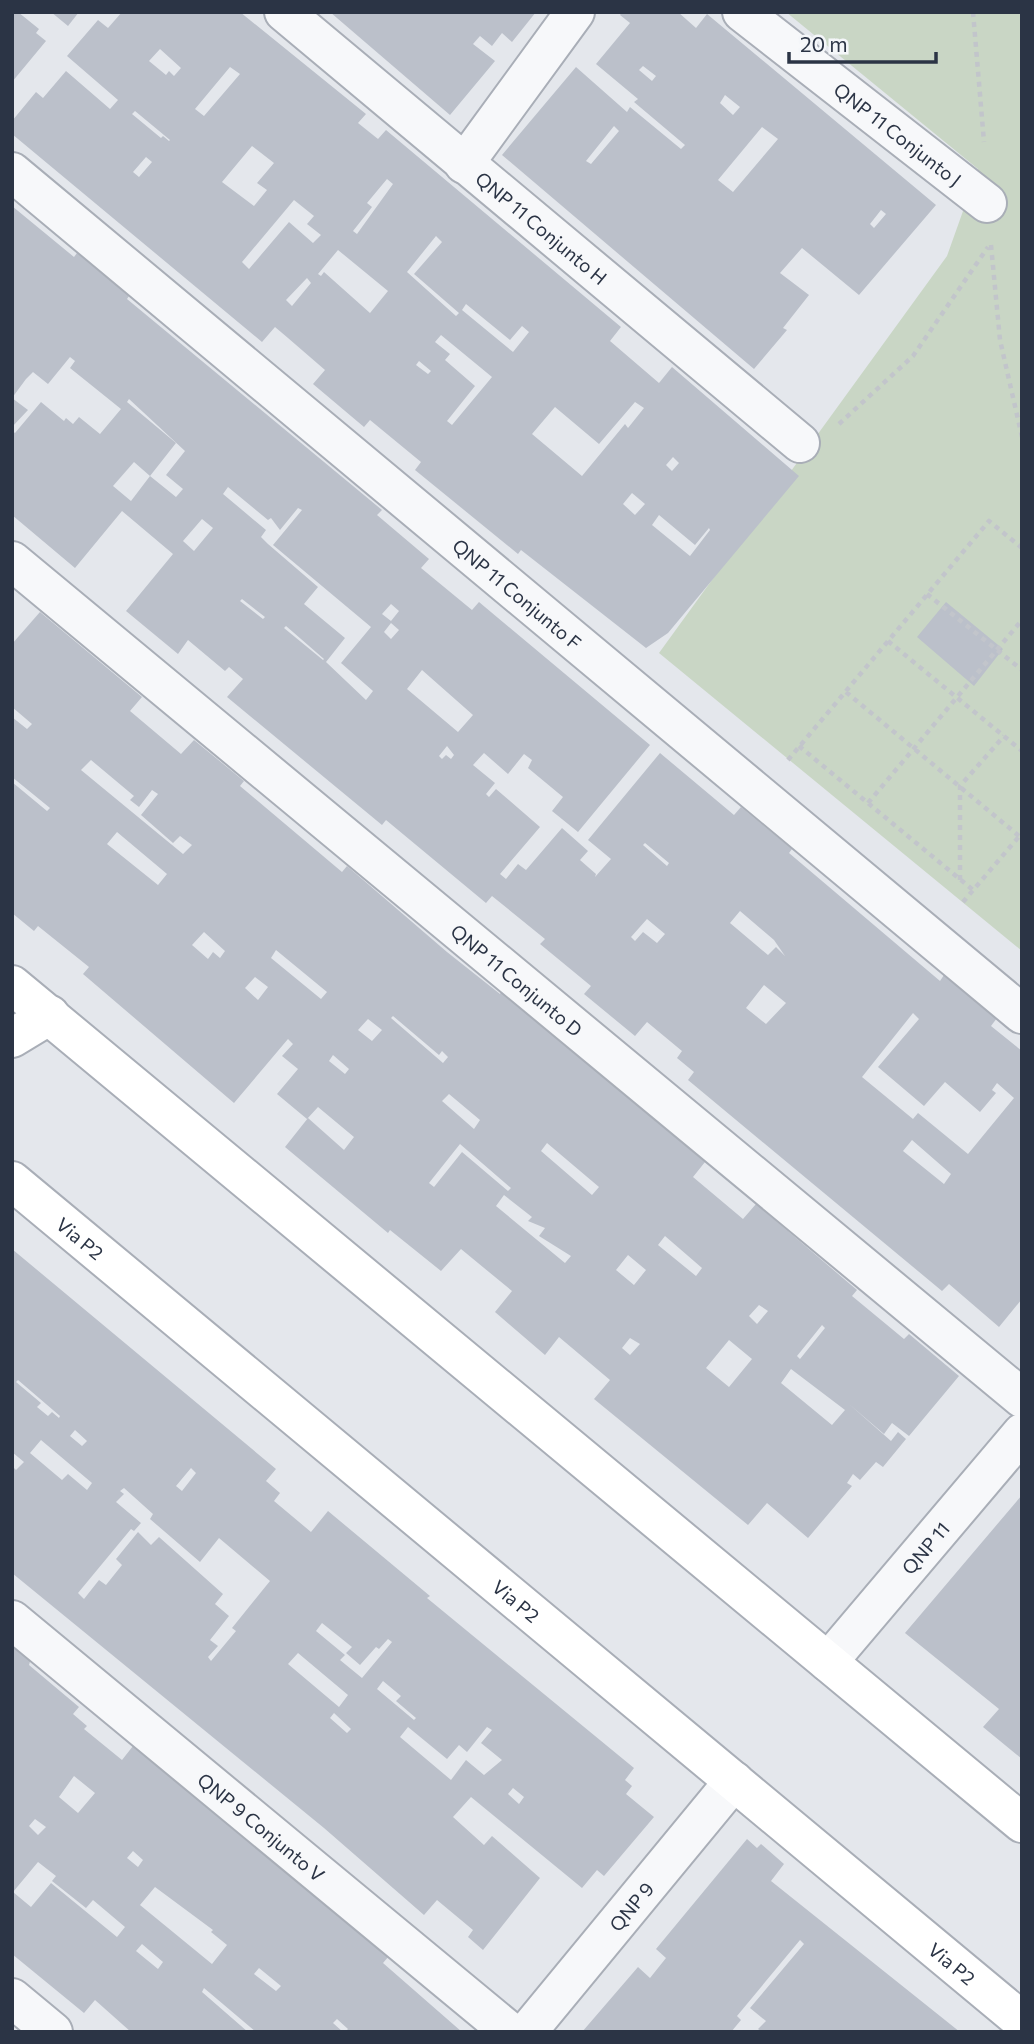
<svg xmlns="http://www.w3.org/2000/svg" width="1034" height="2044" viewBox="0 0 1034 2044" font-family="Commissioner,sans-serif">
<rect width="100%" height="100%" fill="#e4e7ec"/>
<path fill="#c9d6c5" d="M786,12H1022V951L659,653L947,256L978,169Z"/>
<path fill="#bbc0ca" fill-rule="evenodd" d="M12,12H18L39,29L36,33L46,41L12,82Z
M51,12H79L68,26Z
M122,12H240L366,114L358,123L378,139L386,130L621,327L610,341L659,383L672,367L799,476L668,633L646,648L521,550L518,554L415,470L421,462L370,420L364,427L313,384L325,370L288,338L275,327L262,342L12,134V121L36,92L43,98L66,71L110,109L118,100L67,56L98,20L108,28ZM160,49L181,68L174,76L169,71L166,75L149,61ZM230,67L240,74L204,116L195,109ZM135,111L170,140L169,141L163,136L161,138L132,114ZM252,146L274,163L257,183L267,190L254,206L222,182ZM146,157L152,162L139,177L133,172ZM387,179L393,184L357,234L353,231L372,207L367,203ZM294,200L314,216L307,224L321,235L313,243L289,222L249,269L242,262ZM436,236L442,242L414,274L459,313L456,316L407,272ZM338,250L388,291L370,313L324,272L321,276L318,274ZM307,278L311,283L292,306L286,300ZM466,304L510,340L522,326L529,332L513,352L462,310ZM441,335L492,377L452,425L447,421L475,386L445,360L450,354L435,342ZM419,361L431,371L428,374L416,365ZM635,402L644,408L628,428L625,424L582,476L532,434L555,407L599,444ZM673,457L679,463L672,471L666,465ZM632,493L645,504L635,515L623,504ZM659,515L695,545L709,528L710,530L690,556L652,525Z
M330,12H536L512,42L502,33L492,46L480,36L473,44L495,61L450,115Z
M622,12H678L696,28L707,14L936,205L859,295L802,248L780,273L809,295L783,328L787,330L754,369L502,155L576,67L627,112L630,107L681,149L685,145L634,102L638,99L596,64L630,23L620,15ZM643,66L656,76L652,81L639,70ZM725,95L740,107L733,115L720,103ZM614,126L619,131L591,164L586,161ZM762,127L778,139L733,192L718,180ZM881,210L886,214L874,228L870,224Z
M12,206L74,257L77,253L129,296L127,299L382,510L377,515L429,559L421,568L472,610L479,602L650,745L578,832L552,811L563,797L528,768L532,760L524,754L508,774L484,753L473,765L495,783L486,794L489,797L496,789L540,827L500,874L506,879L518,864L526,870L562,828L588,851L580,860L596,874L595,877L611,859L588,840L660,753L734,815L741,807L792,849L789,853L940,981L944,975L997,1018L991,1026L1022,1051V1299L999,1327L949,1284L942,1291L688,1080L694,1072L677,1058L682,1051L647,1022L635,1036L584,994L591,986L540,944L545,939L492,896L486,903L386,820L382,825L227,697L243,679L229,667L225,671L188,640L178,654L126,611L173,554L122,511L75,568L12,515V431L15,433L41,402L64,421L66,418L73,424L79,417L100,434L121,409L70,368L75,361L70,357L48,384L33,372L26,379L12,398L28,410L12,427ZM129,399L185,451L166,475L183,489L176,497L150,476L131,501L113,486L134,462L150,476L176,443L127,402ZM228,487L268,520L271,518L280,530L298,508L302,510L273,545L371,627L341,663L373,691L366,700L326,662L345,638L304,604L318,587L268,544L261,537L266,530L223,494ZM202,519L213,528L194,551L183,541ZM242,599L265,617L263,619L240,601ZM391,604L399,611L391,621L382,614ZM391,623L399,630L391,639L384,632ZM286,626L324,659L323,660L284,628ZM422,670L473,715L458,732L407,689ZM447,746L454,755L451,759L446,755L442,759L439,756ZM645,843L669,863L667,866L643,845ZM740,911L774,940L785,956L776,947L768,955L730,923ZM647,919L665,934L657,943L643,932L635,941L631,937ZM764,985L786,1003L766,1024L746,1008ZM913,1013L919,1019L878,1067L924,1106L945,1082L980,1112L996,1093L992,1090L997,1083L1014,1098L968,1154L918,1113L913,1119L862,1077ZM912,1140L951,1174L944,1184L903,1151Z
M946,602L1003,649L974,686L917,637Z
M40,612L142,697L130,711L181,754L194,740L244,781L240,786L342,872L347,866L447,952L500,994L501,992L705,1162L693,1177L743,1219L756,1204L857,1290L852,1296L904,1339L909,1334L959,1376L909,1436L892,1423L884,1434L849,1404L891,1441L898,1432L906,1439L883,1467L876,1462L860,1480L853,1474L847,1483L852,1486L808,1538L767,1503L748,1525L594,1399L610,1380L559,1337L545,1355L495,1312L512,1291L461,1249L441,1271L390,1230L388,1233L285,1147L308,1118L344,1150L354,1137L318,1107L307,1119L277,1094L298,1069L282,1056L293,1044L288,1039L234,1103L83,974L89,967L38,926L34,931L12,913V782L47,811L50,808L12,777V717L27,729L32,724L12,707V644ZM91,760L134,796L130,800L139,807L152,790L158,794L141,815L173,843L180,836L192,845L183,854L81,770ZM117,832L167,874L158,885L107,844ZM204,932L225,951L220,958L213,952L208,959L192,945ZM276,950L327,992L321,999L271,958ZM255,977L268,987L258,1000L245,988ZM393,1016L439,1055L442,1051L448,1057L443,1063L391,1018ZM368,1019L382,1030L372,1041L358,1030ZM333,1055L349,1069L345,1074L329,1061ZM449,1094L480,1120L474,1129L442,1101ZM547,1143L599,1187L592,1195L541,1151ZM460,1144L511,1188L508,1191L462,1152L434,1187L429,1183ZM504,1195L532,1217L528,1221L545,1228L539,1236L571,1256L565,1263L496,1206ZM665,1236L702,1268L696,1276L658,1245ZM628,1255L646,1270L634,1285L616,1270ZM759,1305L768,1311L757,1324L749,1316ZM822,1325L825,1328L800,1359L797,1356ZM630,1338L640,1344L630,1355L622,1348ZM729,1340L752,1359L729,1387L706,1368ZM791,1369L845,1410L832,1425L781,1383Z
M12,1249L276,1469L266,1481L280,1493L274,1501L311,1532L328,1511L430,1596L427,1598L634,1768L625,1780L632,1786L626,1794L654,1817L604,1876L597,1870L582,1888L471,1797L453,1817L484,1845L492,1836L540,1878L483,1950L468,1937L473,1930L437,1900L424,1915L324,1828L12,1573V1466L16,1470L24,1462L12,1452ZM18,1380L60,1416L59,1418L52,1412L48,1416L37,1407L41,1403L16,1382ZM75,1430L87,1441L82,1446L70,1436ZM41,1440L92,1483L87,1490L68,1474L62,1480L30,1453ZM191,1468L196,1473L182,1491L176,1486ZM124,1488L153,1514L150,1519L200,1562L219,1538L270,1581L232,1628L236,1631L211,1661L208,1657L218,1646L210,1640L229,1616L215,1604L223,1594L159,1537L151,1545L138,1532L116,1559L122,1565L106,1585L99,1580L84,1599L78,1593L131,1529L134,1531L141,1523L116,1502L124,1494L120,1491ZM322,1623L352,1647L346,1653L360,1665L376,1647L379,1649L388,1639L392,1642L362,1678L340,1660L345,1655L316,1631ZM298,1653L348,1695L339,1707L288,1664ZM383,1681L401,1696L396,1701L416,1718L414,1720L377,1689ZM334,1713L351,1729L347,1733L330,1718ZM408,1727L447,1759L459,1745L467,1752L487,1727L492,1730L481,1743L502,1760L484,1775L466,1760L451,1780L400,1737ZM513,1788L524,1797L519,1804L508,1794Z
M1022,1495V1759L983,1727L999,1709L905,1633Z
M12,1642L31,1658L29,1665L79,1707L73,1714L87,1726L84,1729L122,1760L133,1746L185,1788L186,1786L389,1956L383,1963L462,2032H345L348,2029L337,2019L333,2023L343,2032H256L204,1988L202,1992L248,2032H131L95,2000L84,2013L12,1954ZM74,1776L95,1793L78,1813L59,1797ZM35,1819L46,1827L38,1835L29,1826ZM133,1851L143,1860L138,1867L127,1858ZM38,1862L56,1876L52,1881L86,1908L93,1900L125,1927L117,1937L51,1883L31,1907L13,1892ZM155,1887L213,1930L211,1932L227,1945L212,1964L140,1905ZM142,1944L163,1962L158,1969L136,1951ZM259,1968L281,1986L276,1991L254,1974Z
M747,1839L757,1848L761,1844L784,1864L771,1881L960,2032H762L758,2029L766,2021L750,2008L804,1944L800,1940L737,2016L741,2020L731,2032H582L638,1967L650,1978L666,1958L656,1949Z"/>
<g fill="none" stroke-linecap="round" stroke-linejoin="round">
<defs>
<g id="minor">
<path id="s1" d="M284,12L800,443"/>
<path id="s2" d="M742,12L987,203"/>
<path d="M464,164L575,12"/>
<path id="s3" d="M12,172L1022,1014"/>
<path id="s4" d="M12,561L1022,1398"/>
<path id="s5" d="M12,1620L510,2032"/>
<path id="s6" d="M828,1662L1022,1433"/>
<path d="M12,1998L53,2032"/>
<path id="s7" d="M527,2032L734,1781"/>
</g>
<g id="secondary">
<path d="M12,985L1022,1823"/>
<path d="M12,1038L50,1015"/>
<path id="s8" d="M12,1181L1022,2021"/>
</g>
</defs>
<use href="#minor" stroke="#a9aeb7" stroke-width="42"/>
<use href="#secondary" stroke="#a9aeb7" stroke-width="42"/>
<path stroke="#c2c5cb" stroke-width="4.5" stroke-dasharray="5 5" stroke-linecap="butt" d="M973,12L984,142
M991,245L1000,340L1022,437
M839,424L913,356L988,247
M927,594L1022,670
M888,641L1022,751
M846,692L1019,836
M799,746L973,890
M788,760L989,521L1022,548
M868,803L1022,620
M960,880V786L1004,736
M963,902L1022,833"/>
<use href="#minor" stroke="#f7f8fa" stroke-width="38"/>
<use href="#secondary" stroke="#fff" stroke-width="38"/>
</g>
<g text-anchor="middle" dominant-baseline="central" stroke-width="6" stroke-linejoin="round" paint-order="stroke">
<g font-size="19" fill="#2b3445" stroke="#f4f6f9">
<text stroke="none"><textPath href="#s2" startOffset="198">QNP 11 Conjunto J</textPath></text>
<text stroke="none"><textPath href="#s1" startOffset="336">QNP 11 Conjunto H</textPath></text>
<text stroke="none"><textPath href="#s3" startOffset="658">QNP 11 Conjunto F</textPath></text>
<text stroke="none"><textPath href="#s4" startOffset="656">QNP 11 Conjunto D</textPath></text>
<text stroke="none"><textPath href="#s8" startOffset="89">Via P2</textPath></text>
<text stroke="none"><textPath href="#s6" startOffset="150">QNP 11</textPath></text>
<text stroke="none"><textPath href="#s8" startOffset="656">Via P2</textPath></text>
<text stroke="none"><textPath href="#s5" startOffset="324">QNP 9 Conjunto V</textPath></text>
<text stroke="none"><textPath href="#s7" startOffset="163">QNP 9</textPath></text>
<text stroke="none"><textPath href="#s8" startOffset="1223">Via P2</textPath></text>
</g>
</g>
<rect width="1034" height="2044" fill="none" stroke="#2b3445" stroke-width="28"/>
<path d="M789 52v10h147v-10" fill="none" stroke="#2b3445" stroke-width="3.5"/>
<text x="800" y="52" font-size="21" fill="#2b3445" stroke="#f4f6f9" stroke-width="5" paint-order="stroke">20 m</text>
</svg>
